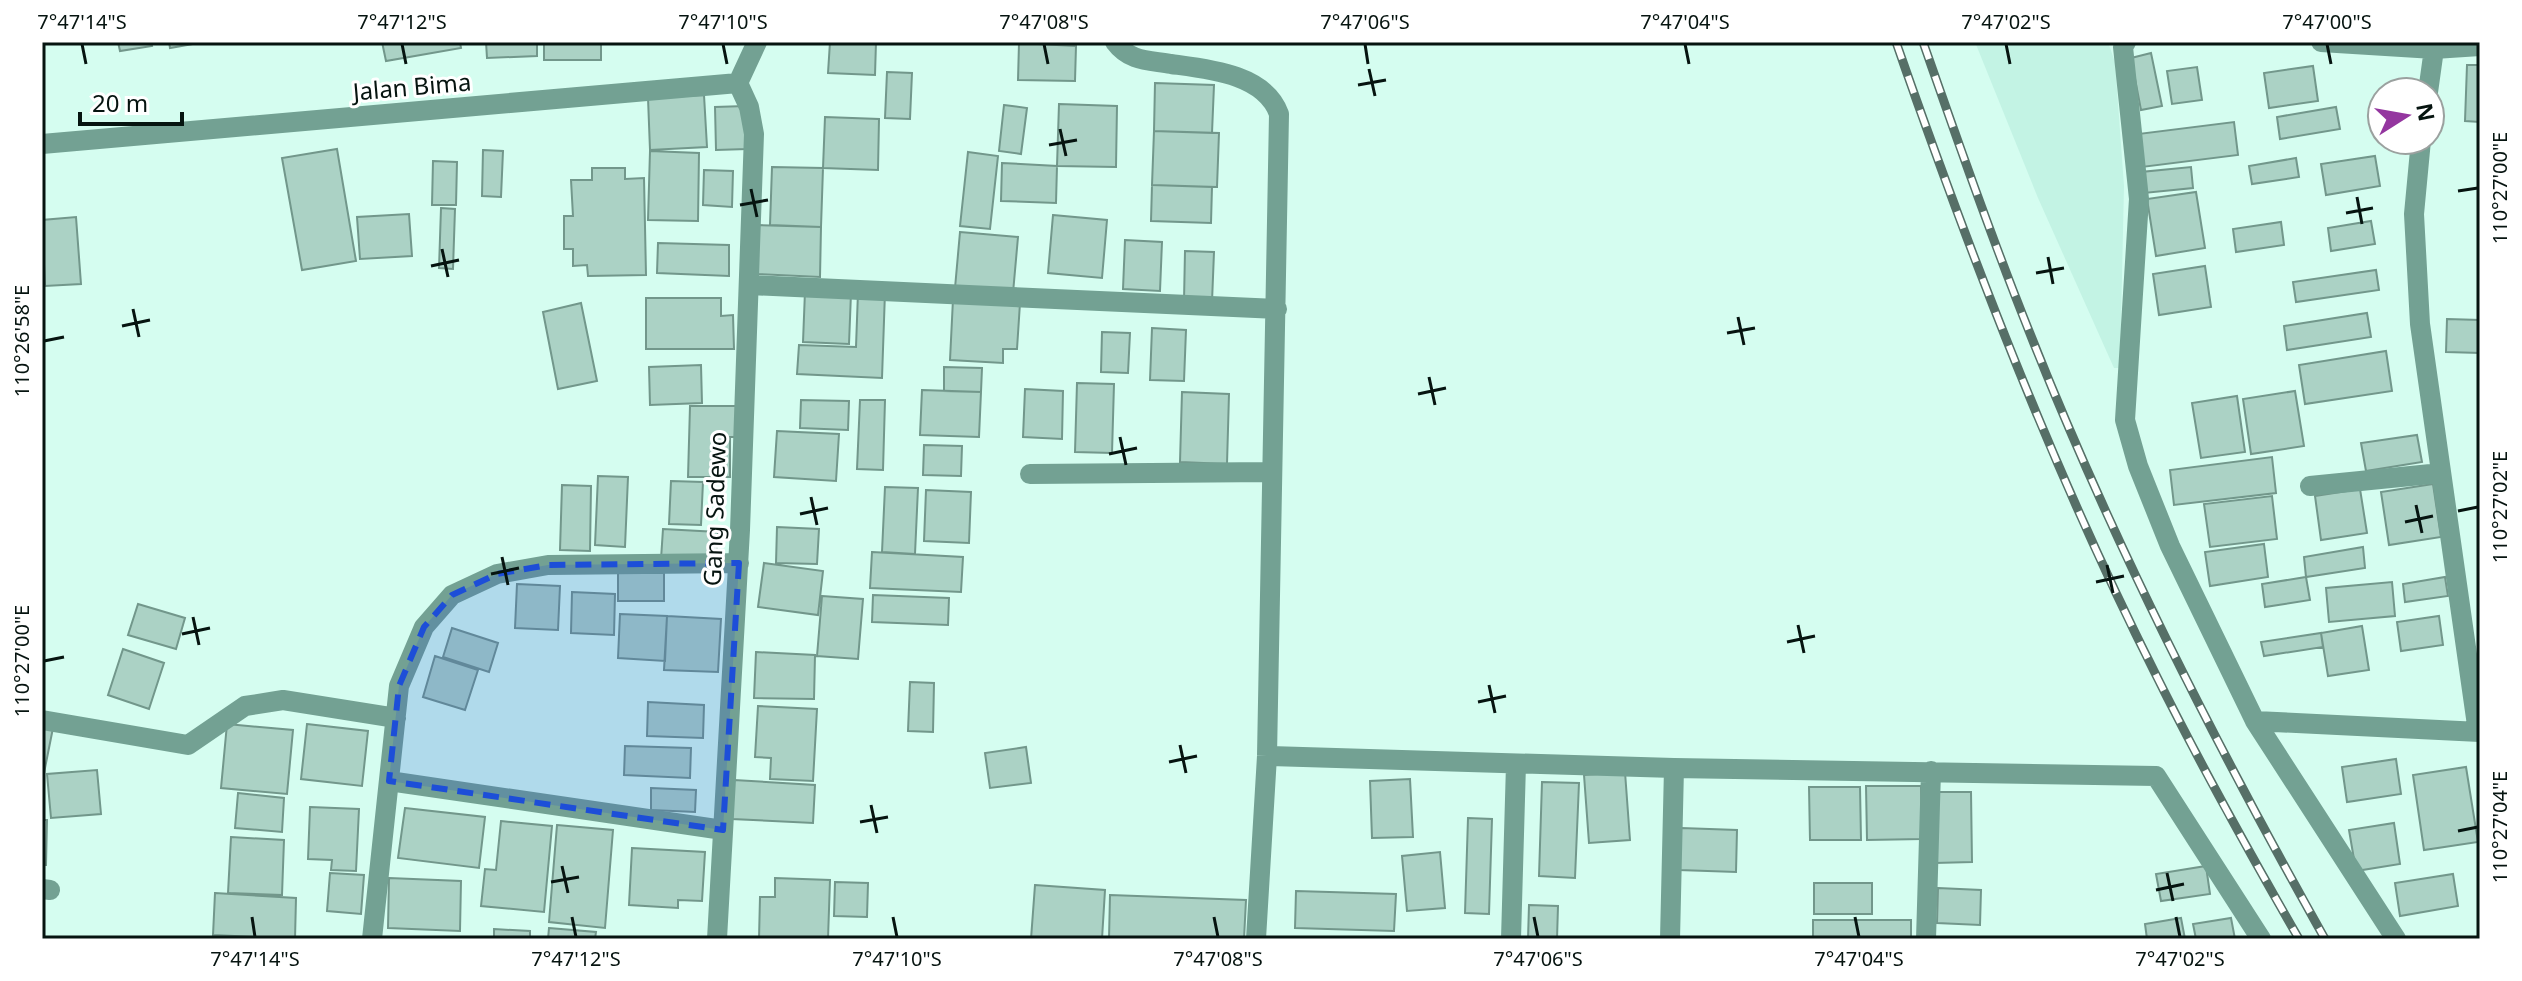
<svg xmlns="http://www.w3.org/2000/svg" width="2522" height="981" viewBox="0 0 2522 981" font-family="'Noto Sans',sans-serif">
<rect width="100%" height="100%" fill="#d5fdf0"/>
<path fill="#c3f3e4" d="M1975,42H2108L2115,62L2124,186L2120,368H2114L2038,198Z"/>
<path fill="#abd2c5" stroke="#72978b" stroke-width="2" d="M118,42H151L152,46L120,51Z
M169,42H204L170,48Z
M382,42H460L461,48L386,61Z
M486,42H537V56L487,58Z
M544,42H601V60H544Z
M830,42H876L875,75L828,73Z
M1019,43L1076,46L1075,81L1018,80Z
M2151,53L2162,106L2141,110L2131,58Z
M2467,65H2480V122L2465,121Z
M2313,66L2318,101L2269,108L2264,73Z
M2197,67L2202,100L2172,104L2167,71Z
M887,72L912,73L910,119L885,118Z
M1155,83L1214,85L1212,133L1154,131Z
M704,95L707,147L650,150L648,98Z
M1059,104L1117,106L1116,167L1057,166Z
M1004,105L1027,108L1021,154L999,151Z
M745,106L747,149L716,150L715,107Z
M2336,107L2340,129L2280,139L2277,117Z
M825,117L879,119L878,170L823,168Z
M2234,122L2238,155L2142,167L2138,134Z
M1154,131L1219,133L1217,187L1152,185Z
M337,149L356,261L302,270L282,158Z
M483,150L503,151L501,197L482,196Z
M650,151L699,153L698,221L648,220Z
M968,152L998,156L990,229L960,226Z
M2375,156L2380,186L2326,195L2321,164Z
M2296,158L2299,177L2252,184L2249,166Z
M433,161L457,162L456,205H432Z
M1002,163L1057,166L1056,203L1001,201Z
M772,167L823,168L821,227L770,225Z
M2191,167L2193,188L2144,193L2141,172Z
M592,168H625V179L644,178L646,275L588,276L587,265L573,266V249H564V216H573L571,180H592Z
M704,170L733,171L732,207L703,205Z
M1152,185L1212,187L1211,223L1151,221Z
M2196,192L2205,248L2156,256L2147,199Z
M441,208L455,209L453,269L439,268Z
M409,214L412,256L360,259L357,217Z
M1053,215L1107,220L1102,278L1048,273Z
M76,217L81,284L45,286L42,220Z
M2371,221L2375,244L2331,251L2328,228Z
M2281,222L2284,245L2236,252L2233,229Z
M758,225L821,227L820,277L756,274Z
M960,232L1018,237L1013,293L955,288Z
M1125,240L1162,242L1160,291L1123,289Z
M658,243L729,245V276L657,273Z
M1185,251L1214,252L1212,302L1184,301Z
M2205,266L2211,307L2159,315L2153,274Z
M2376,270L2379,290L2296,302L2293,282Z
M805,291L851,293L849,344L803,342Z
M858,292H885L882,378L797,374L799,345L856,347Z
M646,298H721V316L733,315L734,349H646Z
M953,299L1020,303L1017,349H1003V363L950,360Z
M581,303L597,381L558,389L543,312Z
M2367,313L2371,337L2287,350L2284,326Z
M2447,319L2480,320V353L2446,352Z
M1152,328L1186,330L1184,381L1150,380Z
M1102,332L1130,333L1128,373L1101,372Z
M2386,351L2392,391L2305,404L2299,365Z
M701,365L702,403L650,405L649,367Z
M944,367L982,368L981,392L944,391Z
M1077,383L1114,384L1112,453L1075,452Z
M1025,389L1063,391L1062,439L1023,437Z
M922,390L981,392L979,437L920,435Z
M2295,391L2304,446L2251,454L2243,399Z
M1182,392L1229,394L1227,464L1180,462Z
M2237,396L2245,452L2201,458L2192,403Z
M801,400L849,401L848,430L800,428Z
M860,400H885L883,470L857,469Z
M690,406H740L739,437H730V477H688Z
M777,431L839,434L836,481L774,477Z
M2417,435L2422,462L2366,471L2361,443Z
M924,445L962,446L961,476L923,475Z
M2272,457L2276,493L2174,505L2170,470Z
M598,476L628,477L625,547L595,545Z
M671,481L703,482L701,525L669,524Z
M2433,484L2441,537L2389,545L2381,492Z
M562,485L591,486L590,551L560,550Z
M885,487L918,488L915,554L882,552Z
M2360,489L2367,533L2321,540L2315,496Z
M926,490L971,492L969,543L924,541Z
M2272,496L2277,539L2210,547L2204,504Z
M777,527L819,529L817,564L776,563Z
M663,529L718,532L716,562L661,559Z
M2264,544L2268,577L2210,586L2205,552Z
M2363,547L2365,568L2306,577L2304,557Z
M872,552L963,557L961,592L870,588Z
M764,563L823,571L818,615L758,607Z
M618,573H664V601H618Z
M2306,577L2310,600L2265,607L2262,584Z
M2445,577L2448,596L2405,602L2403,584Z
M2392,582L2395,616L2329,622L2326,588Z
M517,584L560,586L558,630L515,628Z
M572,592L615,594L614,635L571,633Z
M873,595L949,598L948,625L872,622Z
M822,596L863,599L858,659L817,656Z
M138,604L185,618L176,649L128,635Z
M620,614L667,616L665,661L618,658Z
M667,616L721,619L718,672L664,670Z
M2439,616L2443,645L2401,651L2397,622Z
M2362,626L2369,670L2328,676L2321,633Z
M452,628L498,643L489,672L443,657Z
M2321,633L2323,647L2264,656L2261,642Z
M123,649L164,663L149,709L108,695Z
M756,652L815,655L814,699L754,698Z
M435,656L478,670L465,710L423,697Z
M910,682L934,683L933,732L908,731Z
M648,702L704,705L703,738L647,736Z
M758,706L817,709L813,781L770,779L771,758L755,757Z
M227,724L293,730L287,794L221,788Z
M307,724L368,731L362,786L301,779Z
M42,725L53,728L43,778H42Z
M625,746L691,748L690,778L624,775Z
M1026,747L1031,783L990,788L985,753Z
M2396,759L2401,794L2347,802L2342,767Z
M2466,767L2478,842L2424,850L2413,775Z
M97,770L101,814L51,818L47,774Z
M1625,772L1630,840L1589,843L1584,775Z
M1410,779L1413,837L1372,838L1370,781Z
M734,780L815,785L813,823L732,819Z
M1542,782L1579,783L1575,878L1539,876Z
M1866,786H1921L1922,839L1867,840Z
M1809,787H1860L1861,840H1810Z
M651,788L696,790L695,812L651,810Z
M1934,792H1971L1972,862L1935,863Z
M238,793L284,798L282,832L235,828Z
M310,807L359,809L356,871L331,870L332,860L308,859Z
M405,808L485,817L479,868L398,858Z
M1468,818L1492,819L1489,914L1465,913Z
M42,820H47L46,865H42Z
M501,821L552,826L544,912L481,906L485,869L496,870Z
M2394,823L2400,864L2356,871L2349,830Z
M557,825L613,830L605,928L549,922Z
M1681,828L1737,830L1736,872L1679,870Z
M231,837L284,840L282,895L228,893Z
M632,848L705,852L702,901L678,900V908L629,905Z
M1440,852L1445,908L1407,911L1402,856Z
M2206,866L2210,894L2161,901L2156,874Z
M330,873L364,875L361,914L327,911Z
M2453,874L2458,906L2400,916L2395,883Z
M389,878L461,881L460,931L388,928Z
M775,878L830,880L828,939H759L760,897H775Z
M835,882L868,883L867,917L834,916Z
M1814,883H1872V914H1814Z
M1035,885L1105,890L1102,939H1031Z
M1938,888L1981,890L1980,925L1937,923Z
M1296,891L1396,894L1394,931L1295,928Z
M215,893L296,898L295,939L213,935Z
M1110,895L1246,900L1244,939H1109Z
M1529,905L1558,906L1557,939H1528Z
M2181,918L2185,939H2147L2145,924Z
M2231,918L2235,939H2196L2193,924Z
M1813,920H1911V939H1813Z
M549,928L596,932L595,939H548Z
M494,929L530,931V939H494Z"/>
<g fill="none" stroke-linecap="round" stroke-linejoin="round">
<path stroke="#73a193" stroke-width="20" d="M1115,42C1130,62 1149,60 1171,64C1208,69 1265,74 1279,114L1267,756L1256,939
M2126,42L2123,47L2139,199L2125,420L2138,466L2170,546L2255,721L2396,939
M2321,42L2434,49L2480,46
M738,83L757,42
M2428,92L2434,49
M2421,140L2414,214L2420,324L2478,732
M42,144L738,83
M749,285L1277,309
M1030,474L1271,472
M2310,486L2441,473
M42,720L188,745L245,706L283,700L396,718
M2255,721L2480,732
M1267,756L1674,768L2156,776L2261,939
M389,781L723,830
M42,889L50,890
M372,939L399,686L424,627L452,595L497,574L548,565L739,563
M717,939L740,530L754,134L749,107L738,83
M1511,939L1516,764
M1670,939L1674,768
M1926,939L1931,771"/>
<defs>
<path id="rail" d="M1896,42C1971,257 2053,470 2155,673C2200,764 2249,852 2299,939
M1923,42C1957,139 1991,236 2029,331C2112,541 2215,743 2325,939"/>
</defs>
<use href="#rail" stroke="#566f67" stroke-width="9"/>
<use href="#rail" stroke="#fff" stroke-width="6" stroke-dasharray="18" stroke-linecap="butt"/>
</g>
<path fill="#1d4ed8" fill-opacity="0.2" stroke="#1d4ed8" stroke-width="6" stroke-dasharray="16 10" stroke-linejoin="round" d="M739,563L723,830L389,781L399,686L424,627L452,595L497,574L548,565Z"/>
<path fill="none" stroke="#061410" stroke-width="3" d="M82,44L86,64M402,44L406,64M723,44L727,64M1044,44L1048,64M1365,44L1368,64M1685,44L1689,64M2006,44L2010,64M2327,44L2331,64M1369,69L1375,96M1358,85L1386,80M1060,129L1066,156M1049,145L1077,140M751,189L757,217M2458,191L2478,188M2357,197L2362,224M740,205L768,200M2346,213L2373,208M442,249L448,277M2048,257L2053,284M431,266L459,260M2036,273L2064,268M133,309L139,337M1738,317L1744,345M122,326L150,320M1727,333L1755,328M44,341L64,337M1429,377L1435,405M1418,394L1446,388M1120,437L1126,465M1109,454L1137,448M811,497L817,525M2416,505L2422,533M2458,511L2478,507M800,514L828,508M2405,522L2433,516M502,557L508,585M2107,565L2113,593M491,574L519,568M2096,582L2124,576M193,617L199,645M1798,625L1804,653M182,634L210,628M1787,642L1815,636M44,661L64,657M1489,685L1495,713M1478,702L1506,696M1180,745L1186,773M1169,762L1197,756M871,805L877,833M860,822L888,817M2458,831L2478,827M562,866L568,893M2167,873L2173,901M551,882L579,877M2156,890L2184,884M252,917L255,937M572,917L576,937M893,917L897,937M1214,917L1218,937M1534,917L1538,937M1855,917L1859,937M2176,917L2180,937"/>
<g text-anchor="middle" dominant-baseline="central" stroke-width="6" stroke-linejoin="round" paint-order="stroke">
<g font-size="24" fill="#061410" stroke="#fff">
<text transform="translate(412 86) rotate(-5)">Jalan Bima</text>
<text transform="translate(714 509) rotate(-88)">Gang Sadewo</text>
</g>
</g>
<rect width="2522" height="981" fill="none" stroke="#ffffff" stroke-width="88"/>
<g transform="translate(2406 116) rotate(79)"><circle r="38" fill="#ffffff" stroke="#9ba19f" stroke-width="2"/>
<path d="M0-6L14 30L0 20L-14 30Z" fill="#94369f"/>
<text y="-12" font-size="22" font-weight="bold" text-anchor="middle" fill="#061410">N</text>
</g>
<path d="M80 112v12h102v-12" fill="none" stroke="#061410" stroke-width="4"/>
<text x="92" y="112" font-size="24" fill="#061410" stroke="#ffffff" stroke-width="6" paint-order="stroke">20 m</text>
<rect x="44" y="44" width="2434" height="893" fill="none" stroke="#061410" stroke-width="3"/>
<g font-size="20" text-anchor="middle" fill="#061410">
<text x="82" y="29">7°47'14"S</text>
<text x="402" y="29">7°47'12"S</text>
<text x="723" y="29">7°47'10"S</text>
<text x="1044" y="29">7°47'08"S</text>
<text x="1365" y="29">7°47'06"S</text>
<text x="1685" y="29">7°47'04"S</text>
<text x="2006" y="29">7°47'02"S</text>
<text x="2327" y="29">7°47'00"S</text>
<text transform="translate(2500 188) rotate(-90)" y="7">110°27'00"E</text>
<text transform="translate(22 341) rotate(-90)" y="7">110°26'58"E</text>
<text transform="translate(2500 507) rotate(-90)" y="7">110°27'02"E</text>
<text transform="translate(22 661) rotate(-90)" y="7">110°27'00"E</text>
<text transform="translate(2500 827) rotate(-90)" y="7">110°27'04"E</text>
<text x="255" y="966">7°47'14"S</text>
<text x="576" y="966">7°47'12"S</text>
<text x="897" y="966">7°47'10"S</text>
<text x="1218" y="966">7°47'08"S</text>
<text x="1538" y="966">7°47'06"S</text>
<text x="1859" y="966">7°47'04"S</text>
<text x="2180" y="966">7°47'02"S</text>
</g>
</svg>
